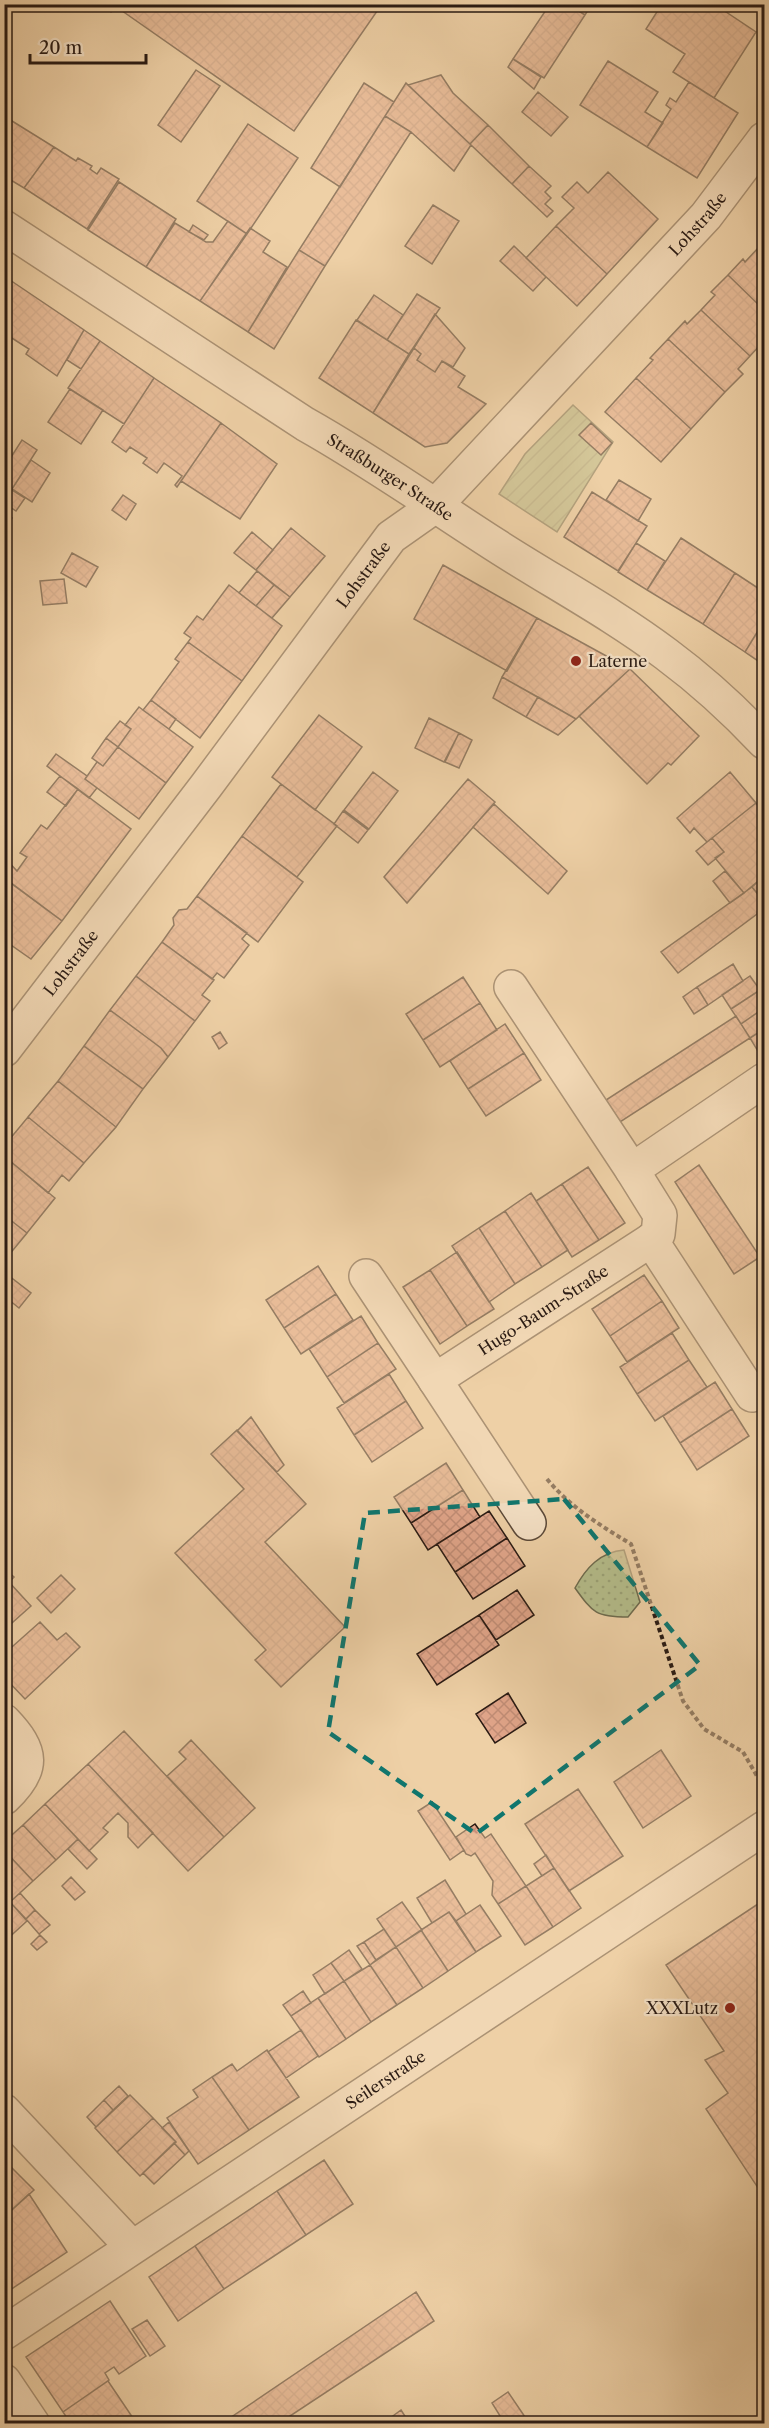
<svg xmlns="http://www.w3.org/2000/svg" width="769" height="2428" viewBox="0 0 769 2428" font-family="'Libre Caslon Text',serif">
<defs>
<pattern id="park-dots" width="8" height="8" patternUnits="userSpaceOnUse" patternTransform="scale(1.5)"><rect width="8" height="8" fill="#b4bc8a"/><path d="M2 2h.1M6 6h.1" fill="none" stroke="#9ba176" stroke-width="1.8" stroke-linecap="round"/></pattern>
<pattern id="garden-furrows" width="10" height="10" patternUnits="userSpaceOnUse" patternTransform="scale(1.5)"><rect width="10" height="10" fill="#b4bc8a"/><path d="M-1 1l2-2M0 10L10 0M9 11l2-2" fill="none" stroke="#9ba176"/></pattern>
<pattern id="building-cross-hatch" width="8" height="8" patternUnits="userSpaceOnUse" patternTransform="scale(1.5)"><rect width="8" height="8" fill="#e2a68b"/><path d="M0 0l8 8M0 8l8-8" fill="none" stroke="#c28e77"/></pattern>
</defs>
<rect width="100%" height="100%" fill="#eed0a6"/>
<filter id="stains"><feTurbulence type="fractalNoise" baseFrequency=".00333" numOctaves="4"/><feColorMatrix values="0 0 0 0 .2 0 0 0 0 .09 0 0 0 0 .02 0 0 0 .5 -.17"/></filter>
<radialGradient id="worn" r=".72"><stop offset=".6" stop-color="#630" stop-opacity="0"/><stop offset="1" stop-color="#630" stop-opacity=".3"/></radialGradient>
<path fill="url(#park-dots)" stroke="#6e6b4e" stroke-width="1.5" d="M624,1550L640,1602L628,1617C596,1617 593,1613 575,1588C586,1568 600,1552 624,1550Z"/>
<path fill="url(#garden-furrows)" stroke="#6e6b4e" stroke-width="1.5" d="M573,405L613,442L557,532L499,494L525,454Z"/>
<path fill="url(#building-cross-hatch)" stroke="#291a13" stroke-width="1.5" d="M100,4H382L294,131L115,6L111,12Z
M550,4H568L585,15L544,78L513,59Z
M568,4H592L585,15Z
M662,4H714L756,32L714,98L673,72L685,54L646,29Z
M513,59L541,77L534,89L508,67Z
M608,61L658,92L645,112L663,123L647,147L580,105Z
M196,70L220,86L181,142L158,125Z
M441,75L453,93L488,125L470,144L408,85Z
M689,82L738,113L697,178L647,147L671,109L666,105L670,98L676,102Z
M364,83L394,102L340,187L311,168Z
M406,83L471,145L454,171L411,132L385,116Z
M538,92L568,117L551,136L522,112Z
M4,116L54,147L24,188L4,176Z
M385,116L411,132L325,266L299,250Z
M248,124L298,158L247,234L197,201Z
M488,125L529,166L512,184L470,144Z
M54,147L76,161L78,158L92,166L90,169L97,174L101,168L119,179L87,229L24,188Z
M529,166L551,186L545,192L551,198L545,204L553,211L547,217L512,184Z
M608,172L658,219L607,274L556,226L574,208L562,197L577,182L588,193Z
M119,182L176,219L146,267L88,230Z
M433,205L459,221L432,264L405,246Z
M228,221L247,234L200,301L146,267L175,223L206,242H213Z
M193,225L208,235L204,240L189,232Z
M556,226L607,274L577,306L526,258Z
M250,228L270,241L263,252L287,267L248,332L200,301Z
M514,246L546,277L533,291L500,261Z
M759,247L764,251V310L728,275L743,259L745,262Z
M299,250L325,266L274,349L248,332Z
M728,275L764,310V345L762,343L750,356L701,310L715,295L711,292Z
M4,276L84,330L57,376L26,354L29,349L4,333Z
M417,294L440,308L409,354L387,340Z
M374,295L403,315L387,340L357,320Z
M701,310L750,356L738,369L743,374L725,392L668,339L685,321L687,324Z
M435,314L465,348L453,367L442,361L435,372L417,360L421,354L414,348Z
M356,320L409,354L373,413L319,378Z
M84,330L100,341L81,369L67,360Z
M668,339L725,392L691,429L636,378L653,360L650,358Z
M100,341L154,378L124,424L68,388Z
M414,348L421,354L417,360L435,372L442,361L465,376L458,387L486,404L447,443L425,447L373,413Z
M154,378L221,423L177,487L175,485L182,476L164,463L157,473L143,463L147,458L130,447L126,452L112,442Z
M636,378L691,429L661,462L605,412Z
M70,389L103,410L81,444L48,422Z
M221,423L277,464L240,519L181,481Z
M591,423L612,443L601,455L579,435Z
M22,440L37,450L12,489L4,485V468Z
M31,460L50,473L32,502L12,489Z
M619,480L651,499L638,521L606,500Z
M4,485L25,498L16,511L10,507L6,514L12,518L4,530Z
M592,492L647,526L618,571L564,537Z
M123,495L136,504L126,520L112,510Z
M291,528L325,556L290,597L256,570Z
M252,532L273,550L256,570L234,553Z
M681,538L735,573L703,624L647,590Z
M636,543L665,561L647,590L618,572Z
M72,553L98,567L86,587L61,573Z
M443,565L537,618L507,671L414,619Z
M257,571L274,585L256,606L239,593Z
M735,573L764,592V621L745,652L703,624Z
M64,579L67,603L43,605L40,581Z
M229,585L282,626L242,681L188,642L191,638L184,633L197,616L203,620Z
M274,585L290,597L272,618L256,606Z
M537,618L630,669L576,719L502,677Z
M761,626L764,628V665L745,652Z
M188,642L242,681L200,738L151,700L179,662L175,659Z
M630,669L699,736L671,765L668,763L647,784L579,716Z
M502,677L538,697L526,717L493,698Z
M538,697L576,719L558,735L526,717Z
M151,700L176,719L169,729L143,710Z
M139,707L193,747L166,783L118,747L131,729L125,725Z
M319,715L362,747L315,810L272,777Z
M429,718L459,733L444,762L415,748Z
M120,721L131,729L118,747L106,738Z
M459,733L472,740L459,768L445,762Z
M106,738L118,747L103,766L92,758Z
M118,747L166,783L139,819L85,779L97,762L103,766Z
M56,754L87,776L85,779L97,788L89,798L47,766Z
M373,772L398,791L369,829L344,810Z
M730,772L756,803L707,842L694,828L690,833L677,818Z
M60,776L78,789L66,806L47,792Z
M468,779L495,802L407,903L384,877Z
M281,784L337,826L297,877L242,836Z
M78,789L131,829L62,921L4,878V857L17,871L27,857L20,853L41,825L47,829Z
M756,803L764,813V876L744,893L715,858L724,852L712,838Z
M494,804L567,871L548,894L473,827Z
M343,811L368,830L358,843L334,824Z
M242,836L303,882L258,942L197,896Z
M712,838L724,852L708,865L696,851Z
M725,871L744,893L730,903L713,881Z
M764,876V902L752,887Z
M6,879L62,921L31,959L8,943L4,947V882Z
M752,887L764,901L759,905L757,914L678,973L661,952Z
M197,896L247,933L242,939L249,945L224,978L217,973L212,979L162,942L174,925L173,918L179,910L187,909Z
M162,942L214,980L202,995L210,1001L195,1021L136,976Z
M733,964L743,981L708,1005L697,987Z
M136,976L195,1021L168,1057L161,1048L110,1010Z
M750,976L760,990L731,1009L722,995Z
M463,977L480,1003L423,1040L406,1014Z
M697,987L708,1005L694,1014L683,997Z
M760,990L764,998V1008L741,1024L731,1009Z
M480,1003L497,1030L440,1067L423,1040Z
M764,1008V1029L750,1038L741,1024Z
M110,1010L161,1048L168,1057L143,1089L84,1046Z
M736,1016L750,1038L620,1122L606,1100Z
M505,1024L524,1053L468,1089L450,1061Z
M764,1029V1049L759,1053L750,1038Z
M220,1032L227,1043L219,1049L212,1037Z
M84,1046L143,1089L116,1127L58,1081Z
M524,1053L541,1080L486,1116L468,1089Z
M58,1081L116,1127L84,1163L28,1117Z
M28,1117L84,1163L69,1181L62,1175L48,1193L4,1156V1146Z
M4,1156L55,1198L27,1233L4,1215Z
M699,1165L760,1257L734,1274L675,1182Z
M588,1167L625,1223L599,1240L562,1184Z
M562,1184L599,1240L572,1257L536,1201Z
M531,1193L568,1250L542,1267L505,1211Z
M505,1211L542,1267L515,1284L479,1228Z
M4,1215L27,1233L4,1261Z
M479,1228L515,1284L489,1302L452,1246Z
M457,1252L494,1309L467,1326L430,1270Z
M318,1266L336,1294L284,1328L266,1300Z
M430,1270L467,1326L440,1344L403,1287Z
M4,1272L31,1293L19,1308L4,1296Z
M644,1275L662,1301L610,1336L592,1309Z
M336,1294L353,1320L301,1354L284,1328Z
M662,1301L679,1328L627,1362L610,1336Z
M361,1316L378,1343L327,1377L309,1349Z
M672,1333L689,1360L637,1394L620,1367Z
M378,1343L396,1369L344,1403L327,1377Z
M689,1360L707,1387L655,1421L637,1394Z
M389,1374L406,1401L354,1435L337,1408Z
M715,1382L732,1409L680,1443L663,1416Z
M406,1401L423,1428L372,1462L354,1435Z
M732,1409L749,1436L697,1470L680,1443Z
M251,1417L284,1465L277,1472L237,1431Z
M237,1430L306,1504L265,1542L345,1627L281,1687L255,1660L266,1650L175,1553L244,1489L211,1454Z
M446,1463L463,1490L411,1523L394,1497Z
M463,1490L480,1517L428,1550L411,1523Z
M489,1511L507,1538L455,1572L437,1544Z
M507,1538L525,1566L473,1599L455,1572Z
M4,1568L14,1577L9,1582L31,1606L4,1630Z
M61,1575L75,1589L51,1613L37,1598Z
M517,1590L534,1615L496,1640L479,1615Z
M479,1615L499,1645L437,1685L417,1654Z
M40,1622L57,1640L66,1633L80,1647L25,1699L4,1677V1654Z
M508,1693L526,1723L495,1743L476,1714Z
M124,1731L224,1837L188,1871L88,1764Z
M191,1740L255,1808L224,1837L167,1776L186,1759L179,1752Z
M661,1750L691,1796L643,1828L614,1782Z
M88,1764L153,1833L138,1848L128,1837V1823L118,1813L103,1828L108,1832L89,1851L45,1804Z
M578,1789L623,1856L569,1891L525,1824Z
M432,1802L464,1850L450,1860L418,1811Z
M45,1804L78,1839L56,1860L23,1825Z
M475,1824L485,1838L491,1834L526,1886L498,1904L492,1895L493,1881L475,1853L471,1856L466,1854L456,1837Z
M23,1825L56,1860L33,1881L4,1850V1842Z
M78,1839L97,1859L87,1869L68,1849Z
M4,1850L33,1881L10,1902L4,1896Z
M546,1855L554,1868L542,1876L534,1864Z
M554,1868L581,1908L553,1927L526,1886Z
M71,1877L85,1892L75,1900L62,1886Z
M445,1880L466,1914L456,1921L449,1912L432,1923L417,1898Z
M526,1886L553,1927L525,1945L498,1904Z
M20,1893L35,1910L26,1919L10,1902Z
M764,1900V2197L706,2109L728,2093L705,2060L724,2051L666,1965Z
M10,1902L27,1921L5,1941L4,1908Z
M402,1902L422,1930L396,1947L377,1919Z
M480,1905L501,1936L476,1952L456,1921Z
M35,1910L50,1925L39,1934L26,1919Z
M449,1912L476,1952L448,1971L421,1930Z
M384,1929L396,1947L376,1960L364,1942Z
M421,1930L448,1971L423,1988L396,1947Z
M40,1935L47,1942L37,1950L31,1944Z
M364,1942L376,1960L370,1965L357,1946Z
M396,1947L423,1988L397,2005L370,1965Z
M349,1950L362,1969L344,1981L331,1963Z
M331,1963L344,1981L325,1994L313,1975Z
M370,1965L397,2005L371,2022L344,1981Z
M344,1981L371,2022L346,2039L318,1998Z
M303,1991L311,2003L291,2016L283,2005Z
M318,1998L346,2039L319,2057L291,2016Z
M301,2030L318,2056L286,2078L268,2052Z
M267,2050L299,2097L249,2130L212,2077L232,2064L237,2071Z
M212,2077L249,2130L198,2164L167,2118L198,2097L193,2090Z
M119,2086L128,2096L113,2110L104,2100Z
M130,2095L153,2118L117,2152L95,2128Z
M104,2100L113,2110L96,2127L87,2117Z
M153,2118L176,2142L140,2176L117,2152Z
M169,2122L189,2151L185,2155L174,2143L176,2142L162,2128Z
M174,2143L185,2155L154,2184L143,2173Z
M4,2160L34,2190L4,2217Z
M324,2160L353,2204L306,2235L277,2191Z
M277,2191L306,2235L224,2289L195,2246Z
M29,2194L67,2252L4,2294V2217Z
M195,2246L224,2289L178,2321L149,2277Z
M416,2292L434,2321L278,2424H221Z
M110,2301L146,2356L119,2374L114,2367L105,2373L109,2380L63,2412L26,2357Z
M147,2320L165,2346L150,2356L132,2329Z
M108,2381L137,2424H71L63,2412Z
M508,2392L527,2420L529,2424H505L492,2403Z
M401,2410L410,2424H382Z"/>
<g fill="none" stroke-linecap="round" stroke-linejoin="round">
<defs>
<g id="street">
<path id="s1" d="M4,227L305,424C371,461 433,505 497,546C553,582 613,614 666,654C701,680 734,710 764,742"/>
<path d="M511,987L632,1170"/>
<path id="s2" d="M4,1050L206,786L391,537L435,506L706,216L764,139"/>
<path d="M651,1240L752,1395"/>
<path d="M366,1276L435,1380"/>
<path id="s3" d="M529,1523L435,1380L651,1240L658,1234L660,1215L632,1170L764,1080"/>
<path d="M4,1721C33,1751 35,1769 4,1798"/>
<path d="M4,2111L132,2247"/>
<path id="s4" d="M4,2333L764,1828"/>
<path d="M4,2381L33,2424"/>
</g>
</defs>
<use href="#street" stroke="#5a4838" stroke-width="36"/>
<path stroke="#291a13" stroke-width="4" stroke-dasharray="4.5 3" stroke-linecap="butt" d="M547,1479C570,1507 601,1526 631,1544L683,1701L704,1729L743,1752L764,1788"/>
<use href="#street" stroke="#f4e0c5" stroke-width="33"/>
</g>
<path d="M0 0H769V2428H0ZM564,1499L700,1665L476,1834L328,1732L365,1513Z" fill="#eed0a6" fill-opacity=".55" fill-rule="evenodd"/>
<path fill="none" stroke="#0f766e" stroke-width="4.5" stroke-dasharray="12 8" stroke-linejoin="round" d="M564,1499L700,1665L476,1834L328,1732L365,1513Z"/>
<g fill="#8f2418" stroke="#f4e0c5" stroke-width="2">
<circle cx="576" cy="661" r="6"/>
<circle cx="730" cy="2008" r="6"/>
</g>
<g text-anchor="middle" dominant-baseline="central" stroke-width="4.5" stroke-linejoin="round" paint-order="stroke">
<g font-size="16" fill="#291a13" stroke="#f4e0c5">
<text stroke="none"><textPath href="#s2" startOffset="1082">Lohstraße</textPath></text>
<text stroke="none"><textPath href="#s1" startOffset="460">Straßburger Straße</textPath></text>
<text stroke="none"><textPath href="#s2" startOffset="596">Lohstraße</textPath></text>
<text stroke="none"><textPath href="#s2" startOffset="110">Lohstraße</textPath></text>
<text stroke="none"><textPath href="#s3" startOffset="300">Hugo-Baum-Straße</textPath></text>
<text stroke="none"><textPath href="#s4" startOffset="458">Seilerstraße</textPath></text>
</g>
<g font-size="16" fill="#291a13" stroke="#f4e0c5" text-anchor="start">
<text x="588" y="661">Laterne</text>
<text x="718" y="2008" text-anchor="end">XXXLutz</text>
</g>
</g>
<rect width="769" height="2428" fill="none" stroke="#eed0a6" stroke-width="24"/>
<rect x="6" y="6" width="757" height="2416" fill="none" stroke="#291a13" stroke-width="3"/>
<rect x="12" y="12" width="745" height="2404" fill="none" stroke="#291a13" stroke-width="1.5"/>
<path d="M30 54v9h116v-9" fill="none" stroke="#291a13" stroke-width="3"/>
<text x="39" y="54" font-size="18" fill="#291a13" stroke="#f4e0c5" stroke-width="4.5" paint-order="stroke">20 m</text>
<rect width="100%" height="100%" filter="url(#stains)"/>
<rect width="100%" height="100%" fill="url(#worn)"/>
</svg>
